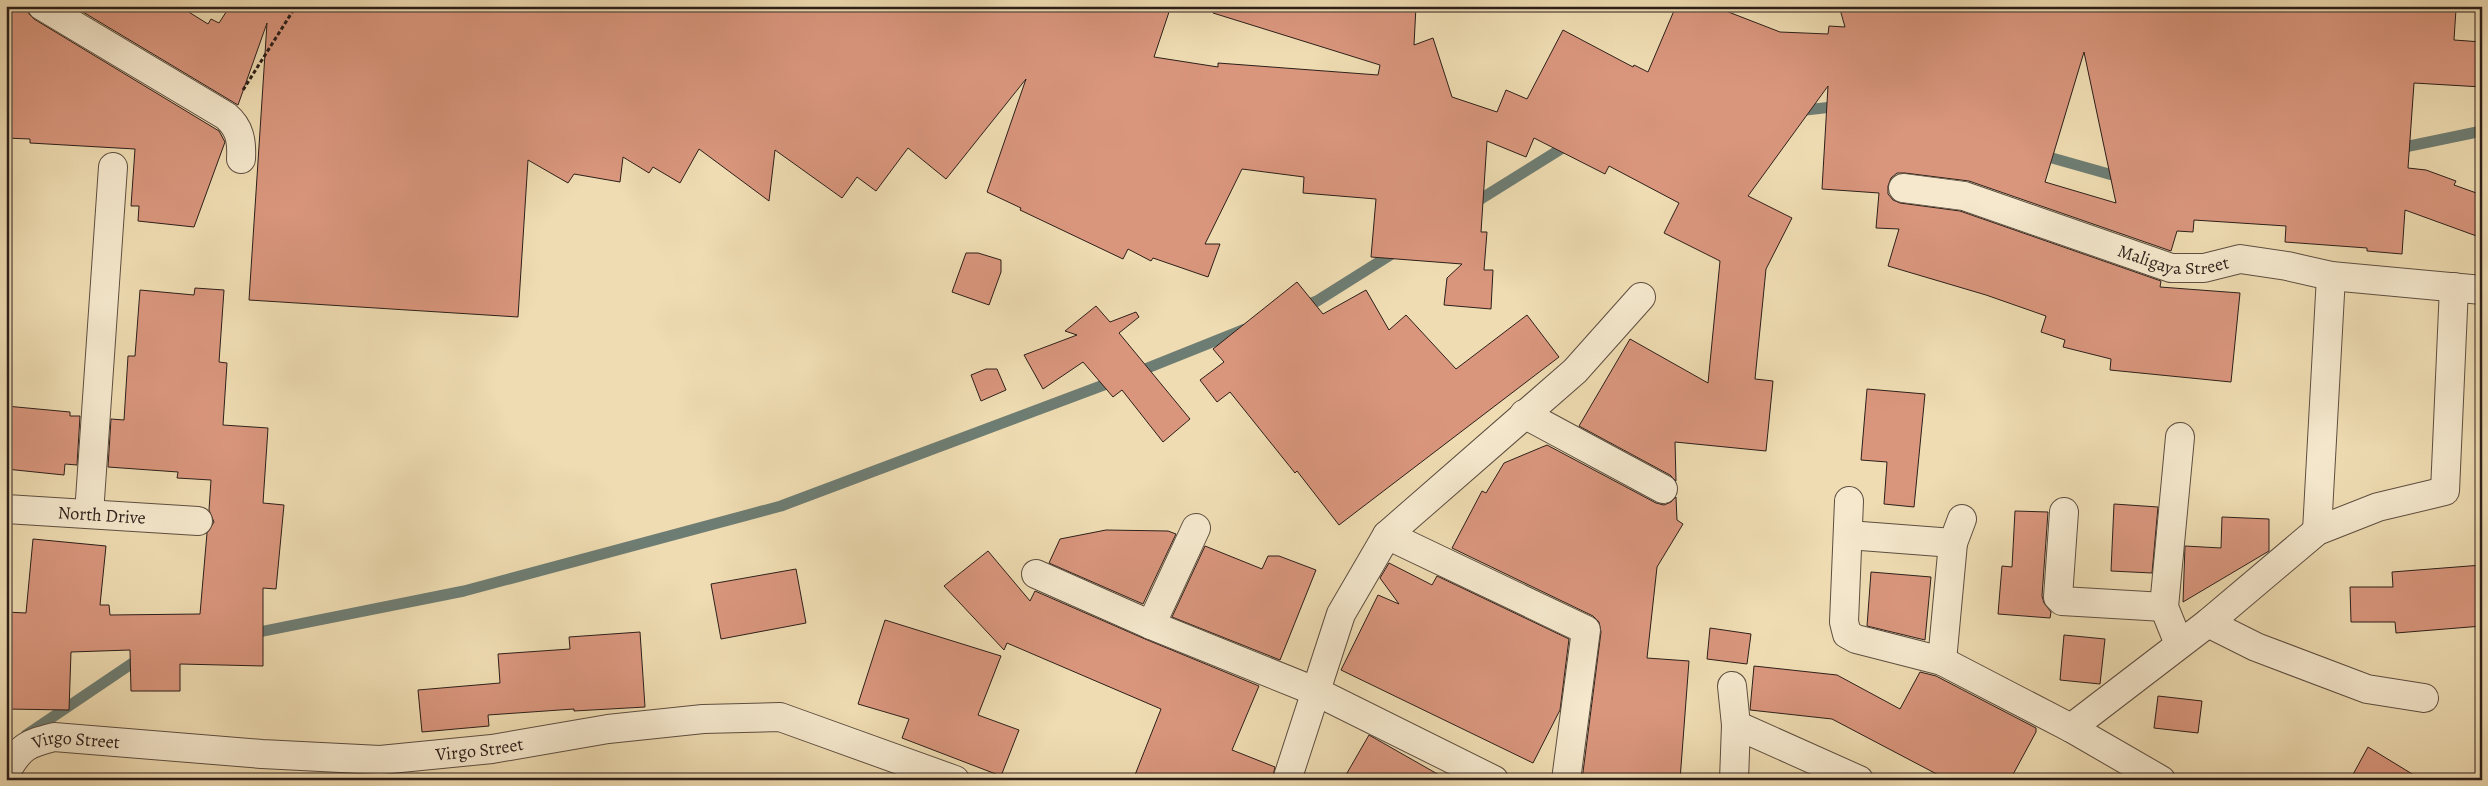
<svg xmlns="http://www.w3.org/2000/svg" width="2488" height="786" viewBox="0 0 2488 786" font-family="Alegreya,serif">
<rect width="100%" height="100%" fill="#efdcb2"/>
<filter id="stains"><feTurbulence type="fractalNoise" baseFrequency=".004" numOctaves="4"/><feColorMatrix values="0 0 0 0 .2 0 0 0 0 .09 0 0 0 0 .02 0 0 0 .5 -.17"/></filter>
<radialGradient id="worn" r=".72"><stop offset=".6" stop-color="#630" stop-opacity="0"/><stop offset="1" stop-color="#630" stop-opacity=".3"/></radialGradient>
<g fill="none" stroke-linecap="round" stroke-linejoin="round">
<path stroke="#6e7d73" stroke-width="11" d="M1797,111L1841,106
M2395,149L2482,131
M2038,154L2123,178
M1471,205L1572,142
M1299,308L1317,301L1398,250
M1135,373L1245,329
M249,634L464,591L781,506L1117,380
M26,735L143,656"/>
</g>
<path fill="#d9967d" stroke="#2c1f1a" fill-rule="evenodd" d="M6,6H26L29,14L34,19L219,131L225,142L194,227L138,221L139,206H131L135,149L30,143V139L6,138Z
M73,6H179L208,24L211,19L219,23L230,6H1171L1154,57L1218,67V63L1378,75L1380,65L1213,13L1214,6H1416L1414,45L1433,38L1452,97L1497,112L1506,90L1527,99L1563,30L1633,67L1634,65L1648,72L1676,6H1713L1780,32L1828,34L1829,26L1845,27L1839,6H2411L2456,9L2454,40L2482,42V87L2414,83L2408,168L2426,170L2456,181L2454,185L2482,195V238L2405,210L2402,254L2367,251V248L2285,242L2286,226L2194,220L2193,232L2177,231L2171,251L1969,181L1905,173H1897L1891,178L1888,186V194L1893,200L1900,203L1960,211L2161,281L2160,287L2240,293L2231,382L2110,370L2111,359L2063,347L2065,340L2041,332L2046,316L1986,295L1888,266L1899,229L1876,228L1879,193L1822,189L1828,86L1748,196L1792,218L1766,269L1755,379L1773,381L1766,451L1675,442L1676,481L1670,475L1579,426L1630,339L1708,383L1720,261L1664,233L1679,203L1609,166L1605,174L1534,138L1526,157L1487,141L1481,232H1487L1484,270H1493L1491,309L1444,305L1447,278L1462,264L1371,257L1376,199L1303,193L1304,177L1242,169L1205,244H1220L1208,277L1153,258L1151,261L1128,249L1123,259L1020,210L1021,208L987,192L1026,79L946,179L908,148L876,191L857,177L842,198L775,150L769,201L699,149L680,183L653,167L649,173L623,157L620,182L574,174L568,183L528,160L518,317L249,300L267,23L238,105ZM2084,52L2116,203L2045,182Z
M966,253H978L1001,260V272L989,305L952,292Z
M1297,282L1323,314L1366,290L1389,330L1406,315L1456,369L1527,315L1559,357L1339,525L1297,471L1295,473L1230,392L1217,402L1200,380L1224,362L1213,349Z
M195,288L224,290L219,362L227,363L223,425L268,428L263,503L284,505L276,589L263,588V666L180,664V691H131L130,650L71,652L69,710L6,709V612L26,613L33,539L106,546L100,605H109L110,615L200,614L207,533L214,522L209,510L211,480L177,478L178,472L108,467L111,419L124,420L128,356H135L140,290L194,295Z
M1096,306L1110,322L1136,312L1139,317L1119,333L1190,419L1163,442L1122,390L1113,397L1083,362L1043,389L1024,355L1077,335L1065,331Z
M986,369H997L1006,390L981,401L971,375Z
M1867,389L1925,394L1914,507L1884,504L1887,462L1861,460Z
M6,406L70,412V416H80L77,465L65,464L64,475L6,469Z
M1547,445L1656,503L1664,505L1671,502L1676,497L1677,520L1683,524L1657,567L1647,658L1689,661L1680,780H1582L1601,632L1599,622L1593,616L1452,548L1482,491L1486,493L1504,463Z
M2114,504L2158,507L2152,573L2111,571Z
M2015,511L2048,512L2042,596L2044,603L2051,612L2050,618L1998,614L2002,566L2012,567Z
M2222,517L2269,519V551L2183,602L2185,546L2221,548Z
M1106,530L1168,531L1176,534L1143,604L1049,563L1060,539Z
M1205,546L1262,569L1268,556H1279L1316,570L1280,660L1172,617Z
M988,551L1030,601L1035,591L1145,639L1259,686L1232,750L1275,767L1272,780H1133L1161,709L1007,643L1004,650L944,586Z
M1389,563L1432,585L1437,576L1569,639L1560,710L1533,763L1341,670L1378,595L1399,604L1380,578Z
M2482,565V626L2396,633L2395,622H2351L2350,587H2393L2392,572Z
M796,569L806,623L721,639L711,584Z
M1871,572L1931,577L1925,640L1867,626Z
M885,620L1001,656L978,715L1019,730L1001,776L902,738L909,719L858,704Z
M1710,628L1751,634L1747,664L1707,659Z
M640,632L645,707L574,711V709L488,715L489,726L422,732L418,690L500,683L498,654L570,649L569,637Z
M2064,635L2105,639L2100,684L2060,680Z
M1754,666L1837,675L1900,709L1920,672L1936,676L2036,728V732L2010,780H1948L1832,719L1750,710Z
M2158,696L2202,701L2198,733L2154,728Z
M1369,735L1448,780H1343Z
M2368,747L2422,780H2350Z"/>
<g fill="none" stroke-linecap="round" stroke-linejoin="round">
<defs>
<g id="minor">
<path d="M42,6L226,116C240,128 242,141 241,159"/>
<path id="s1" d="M1903,188L1964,196L2171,268H2204L2240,259L2287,266L2331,276L2482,290"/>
<path d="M1524,414L1663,489"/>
<path d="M1849,501L1844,622L1847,634L1856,639L1942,661L2071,728L2161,780"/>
<path id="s2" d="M6,509L198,521"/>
<path d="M2064,512L2058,597L2062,601L2164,607"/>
<path d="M89,514L113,167"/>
<path d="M1196,528L1151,625L1317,692L1494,780"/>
<path d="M2317,531L2331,276"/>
<path d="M1387,535L1586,630L1566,780"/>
<path d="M1848,535L1953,543"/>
<path d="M1036,574L1151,625"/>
<path d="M2208,623L2256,647L2367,689L2424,698"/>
<path d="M2179,644L2164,607L2180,437"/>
<path d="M1942,661L1953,543L1962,519"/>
<path d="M1732,686L1736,725L1734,780"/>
<path d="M1736,725L1859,780"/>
<path d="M2071,728L2208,623L2317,531L2378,507L2445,491L2454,287"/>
<path id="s3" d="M6,772C21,746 27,744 54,737L262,754L380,760L492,749L608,729L703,719L780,717L955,780"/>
<path d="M1287,780L1341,614L1387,535L1575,371L1641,297"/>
</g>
</defs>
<use href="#minor" stroke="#5d4e40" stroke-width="30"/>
<path stroke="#2c1f1a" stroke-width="3" stroke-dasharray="4 2.5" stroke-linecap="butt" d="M243,90L296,6"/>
<use href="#minor" stroke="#f5e8cd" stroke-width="28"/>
</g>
<g text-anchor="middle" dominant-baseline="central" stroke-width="4" stroke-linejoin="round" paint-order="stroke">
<g font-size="18" fill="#2c1f1a" stroke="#f5e8cd">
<text stroke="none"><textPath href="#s1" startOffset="282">Maligaya Street</textPath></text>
<text stroke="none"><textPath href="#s2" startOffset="96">North Drive</textPath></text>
<text stroke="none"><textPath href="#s3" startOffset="84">Virgo Street</textPath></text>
<text stroke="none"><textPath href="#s3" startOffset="489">Virgo Street</textPath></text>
</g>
</g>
<rect width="2488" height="786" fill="none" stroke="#efdcb2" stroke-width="25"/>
<rect x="8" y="8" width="2473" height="771" fill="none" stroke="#2c1f1a" stroke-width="2.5"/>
<rect x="12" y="12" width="2463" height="761" fill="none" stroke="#2c1f1a"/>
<rect width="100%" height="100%" filter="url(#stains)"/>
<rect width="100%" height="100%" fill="url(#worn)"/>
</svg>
